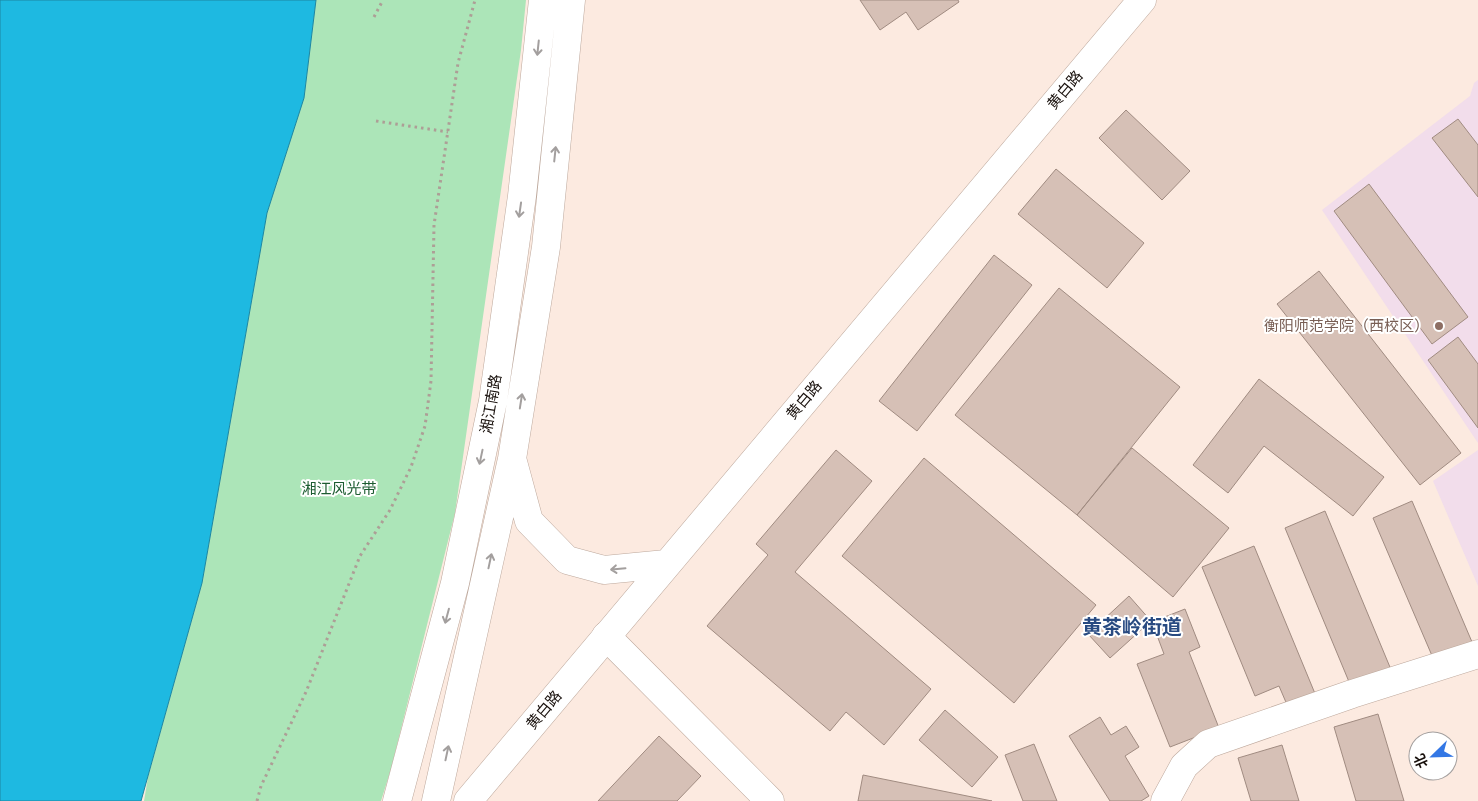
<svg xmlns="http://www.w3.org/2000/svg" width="1478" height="801" viewBox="0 0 1478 801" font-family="Jost,'Noto Sans SC',sans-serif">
<rect width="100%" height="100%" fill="#fceae0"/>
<path fill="#f2ddeb" d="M1478,80V443L1322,210L1470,96L1474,83Z
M1478,450V586L1433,481Z"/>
<path fill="#ace5b8" d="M316,0H526L521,50L455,513L391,769L381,801H144L148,777L202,583L267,213L304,98Z"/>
<path fill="#1eb9e1" stroke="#1c86a1" d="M0,0H316L304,98L267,213L202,583L141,801H0Z"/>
<path fill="#d6c0b6" stroke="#a08b81" d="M860,0H958L959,2L918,30L906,12L880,30Z
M1126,110L1190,171L1162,200L1099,138Z
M1458,119L1478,145V197L1432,138Z
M1056,169L1144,243L1107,288L1018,214Z
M1369,184L1468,317L1432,344L1334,211Z
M994,255L1032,285L917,431L879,401Z
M1319,271L1461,453L1420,485L1277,304Z
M1059,288L1180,387L1077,515L955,415Z
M1458,337L1478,364V428L1428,360Z
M1259,379L1384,477L1353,516L1264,446L1228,493L1193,465Z
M1132,448L1229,528L1173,597L1077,515Z
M836,450L872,481L795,572L931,689L884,745L846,712L830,731L707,626L768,555L756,544Z
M924,458L1096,605L1014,703L842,556Z
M1412,501L1472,642L1433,658L1373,518Z
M1325,511L1392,672L1352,689L1285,528Z
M1254,546L1316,696L1288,707L1279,686L1255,696L1202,567Z
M1129,596L1151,621L1110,658L1088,634Z
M1185,609L1200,647L1189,652L1219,728L1170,747L1137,664L1164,654L1152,622Z
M945,710L998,757L972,787L919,740Z
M1378,714L1404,801H1356L1334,727Z
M1100,717L1111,735L1126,726L1139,747L1125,756L1149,796L1141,801H1110L1069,736Z
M659,736L701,776L677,801H598Z
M1034,744L1057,801H1023L1005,755Z
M1282,745L1299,801H1251L1238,758Z
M863,775L992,801H858Z"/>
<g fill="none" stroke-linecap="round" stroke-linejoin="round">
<defs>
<path id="minor" d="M606,636L770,801
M1165,801L1184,766L1208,744L1352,694L1478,654"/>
<path id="major" d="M513,462L529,521L567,560L604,570L666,564
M397,801L455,583L493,401L522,196L543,0
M436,801L512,459L546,247L571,0
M468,801L1142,0"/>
</defs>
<use href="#minor" stroke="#bda89c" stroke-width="29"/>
<use href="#major" stroke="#bda89c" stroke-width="29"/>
<path stroke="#ad9e96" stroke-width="3" stroke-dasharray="2.5 4" stroke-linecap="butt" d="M374,17L383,0
M376,121L448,132
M257,801L261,786L306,692L360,556L390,510L411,467L425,426L431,381L434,225L458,63L475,0"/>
<use href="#minor" stroke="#fff" stroke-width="28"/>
<use href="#major" stroke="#fff" stroke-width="28"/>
</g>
<defs><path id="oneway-shaft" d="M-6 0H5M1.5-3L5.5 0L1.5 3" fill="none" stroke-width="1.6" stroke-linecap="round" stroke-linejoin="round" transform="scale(1.25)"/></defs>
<g stroke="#a39f9e">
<use href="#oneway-shaft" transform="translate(538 48) rotate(96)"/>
<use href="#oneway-shaft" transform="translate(555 154) rotate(-84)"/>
<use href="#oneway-shaft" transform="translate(520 210) rotate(98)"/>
<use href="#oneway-shaft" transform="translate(521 401) rotate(-81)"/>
<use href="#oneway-shaft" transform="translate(481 457) rotate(102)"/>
<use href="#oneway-shaft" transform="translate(490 561) rotate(-78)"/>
<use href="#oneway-shaft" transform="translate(618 569) rotate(175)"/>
<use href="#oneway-shaft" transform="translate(447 616) rotate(105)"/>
<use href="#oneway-shaft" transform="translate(447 753) rotate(-78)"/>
</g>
<circle fill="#8d6e63" stroke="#fff" stroke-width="2" cx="1439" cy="326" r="5"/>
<g text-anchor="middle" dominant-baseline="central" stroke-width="4" stroke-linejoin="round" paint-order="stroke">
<g font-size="15" fill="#18100c" stroke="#fff">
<text transform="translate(1065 90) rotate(-50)">黄白路</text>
<text transform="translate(804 400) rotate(-50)">黄白路</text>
<text transform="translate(491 404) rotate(-80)">湘江南路</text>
<text transform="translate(544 710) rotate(-50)">黄白路</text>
</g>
<g font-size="15" fill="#785e54" stroke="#fff" text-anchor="end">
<text x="1429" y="326">衡阳师范学院（西校区）</text>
</g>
<g font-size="15" fill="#1c5c31" stroke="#fff">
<text x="339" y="489">湘江风光带</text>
</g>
<g font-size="20" font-weight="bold" fill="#284a81" stroke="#fff">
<text x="1132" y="627">黄茶岭街道</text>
</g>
</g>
<g transform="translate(1433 756) rotate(247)"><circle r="24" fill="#ffffff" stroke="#a39f9e"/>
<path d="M0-4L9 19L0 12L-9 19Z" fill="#3377e5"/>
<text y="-8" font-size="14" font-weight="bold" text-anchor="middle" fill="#18100c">北</text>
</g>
</svg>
